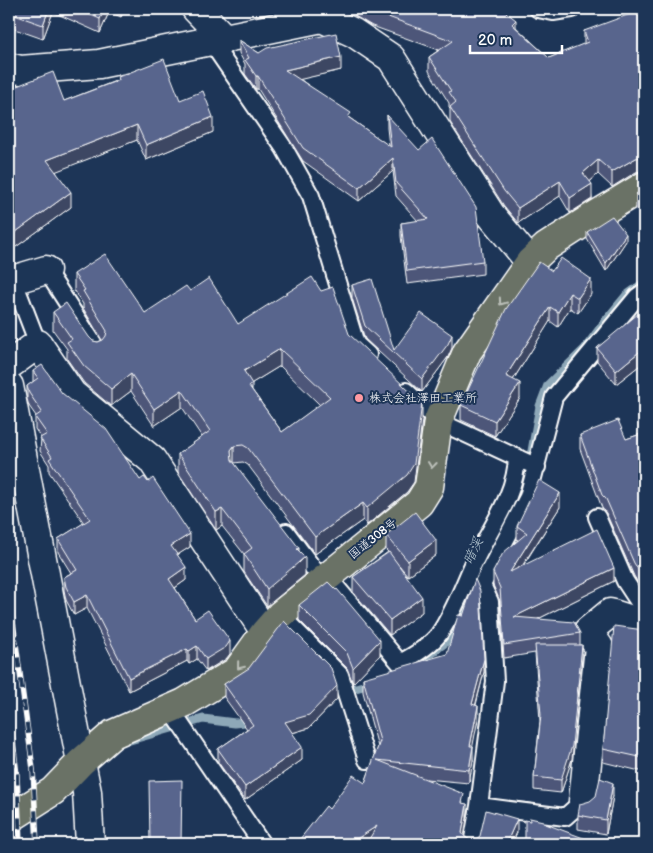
<svg xmlns="http://www.w3.org/2000/svg" width="653" height="853" viewBox="0 0 653 853" font-family="'Balsamiq Sans','Klee One',sans-serif">
<rect width="100%" height="100%" fill="#1d3557"/>
<filter id="ink" filterUnits="userSpaceOnUse"><feTurbulence type="fractalNoise" baseFrequency=".02" numOctaves="2"/><feDisplacementMap in="SourceGraphic" scale="10" xChannelSelector="R" yChannelSelector="G"/><feConvolveMatrix kernelMatrix="1 2 1 2 8 2 1 2 1" color-interpolation-filters="sRGB"/></filter>
<g filter="url(#ink)">
<g fill="none" stroke-linecap="round" stroke-linejoin="round">
<path stroke="#8ea8b8" stroke-width="9" d="M517,491L532,451L540,406L548,385L585,349L607,319L626,296L644,283
M410,669L446,642L467,605L480,568
M341,692L374,683
M130,740L203,719L235,723L253,721"/>
<defs>
<path id="service" d="M538,9L553,12L572,9
M211,42L284,148L311,196L356,344L368,355
M46,270L97,349
M13,279L38,344
M406,391L438,421L537,467
M597,517L625,581L644,610
M286,532L322,580
M327,576L400,663C413,656 430,646 439,634C455,611 464,583 476,558C492,525 516,494 517,457
M280,615L340,675L367,760
M171,710L262,844
M479,806L565,817L583,801
M472,844L479,806L495,681L490,602L482,585L528,497L554,397L637,297L644,292"/>
<path id="minor" d="M196,9L225,39
M9,67L20,70L99,64L322,18L354,33L391,58L491,215L530,262
M9,281L46,270
M9,365L38,344L72,394L152,460L265,632
M9,386L81,762
M583,801L599,647L588,631L610,613L635,621L644,628"/>
<path id="secondary" d="M81,762L87,792L90,844"/>
<path id="trunk" d="M9,819L53,791L81,762L113,734L184,703L237,671L265,632L280,615L419,503L429,487L438,421L467,352L530,262L546,247L591,218L644,186"/>
</defs>
<use href="#service" stroke="#fff" stroke-width="20"/>
<use href="#minor" stroke="#fff" stroke-width="31"/>
<use href="#secondary" stroke="#fff" stroke-width="31"/>
<use href="#trunk" stroke="#fff" stroke-width="31"/>
<use href="#service" stroke="#1d3557" stroke-width="16"/>
<use href="#minor" stroke="#1d3557" stroke-width="28"/>
<use href="#secondary" stroke="#1d3557" stroke-width="28"/>
<use href="#trunk" stroke="#6a7266" stroke-width="28"/>
<defs>
<path id="rail" d="M9,592L33,769L37,844
M9,708L17,775L20,844"/>
</defs>
<use href="#rail" stroke="#fff" stroke-width="5.5"/>
<use href="#rail" stroke="#1d3557" stroke-width="4" stroke-dasharray="11" stroke-linecap="butt"/>
</g>
<path fill="#4d5779" stroke="#fff" fill-rule="evenodd" d="M9,9H125L121,17L109,12L100,33L53,12L43,39L9,27Z
M355,9H502L516,27L549,58L584,44V31L644,18V171L636,172L612,187L598,174L590,182L592,199L570,213L560,196L518,223L504,206L450,122V108L449,107V103L429,71V57L439,50L372,26L355,16Z
M239,40L259,53L341,70L300,79L351,119L389,146L387,128V115L483,261V274L407,284L401,236V223L418,221L396,196L393,171L359,201L303,161L258,89H256L245,74V64L239,53Z
M118,77L180,100L213,132L146,160L137,140L56,171L71,207L9,252V89L64,101L118,80Z
M644,189V216L636,209V194Z
M587,232L626,241L606,271L587,239Z
M552,271L591,294L578,313L570,308L558,327L550,321L513,380L520,398L495,436L461,420V405Z
M74,274L145,313L190,291L238,324L349,334L422,420L414,482L407,492L367,525L363,520L315,554L248,465L243,462L234,463L299,551L305,575L267,606L244,572V554L222,526L216,530L178,472V454L202,437L182,407L154,426L131,391L111,406L84,383L67,359V349L53,330V312L93,341L98,342L102,340L83,308V304L74,291ZM280,366L320,405L282,432L252,390V383Z
M352,285L394,350L452,348L448,357L422,392L365,339L352,298Z
M644,291V362L616,384L597,361V348L641,314V312L643,310L641,307V294Z
M33,371L62,393L140,480L190,547L177,555L186,580L175,588L195,619L230,654L226,659L206,671L197,659L189,664L187,661L129,691L87,608L74,615L66,600L64,590V577L71,573L58,552V539L84,523L49,472V465L40,451L41,438L35,429V417L36,416L29,406L27,399V386L33,382Z
M644,433L640,586L634,576L606,513L602,508L580,449V435L626,439Z
M560,507L523,566L614,581L538,619L580,633V645L582,658L572,759L561,793L534,790V777L540,721L535,653L504,658L500,601L493,585V572L518,540H517V526Z
M386,535L436,555L408,576L399,565L422,612L390,635L353,592V577L388,552L386,550Z
M299,605L380,655L353,683L347,668L299,620Z
M644,630V772L603,762V749Z
M484,672L476,705L478,719L472,746L473,760L469,783L426,779L464,804L467,818L464,836L465,837L470,840H475L517,832L512,844H296L329,809L365,783L378,747L363,692V678Z
M224,684L337,699L309,728L292,733L302,760L245,800L218,762V749L247,729L224,697Z
M613,796L606,834L578,829V815Z"/>
<path fill="#3e4763" stroke="#fff" d="M49,9H53V12L43,39V25Z
M104,9H109V12L100,33V19Z
M121,9H125L121,17Z
M516,20V35L512,24Z
M341,57V70L285,83V70Z
M256,76H258V89H256Z
M213,117V132L146,160V145Z
M137,125V140L47,175V160Z
M643,156V170L636,172L612,187V172L636,158Z
M393,158V171L359,201V188Z
M598,160V174L583,188V173Z
M560,181V196L518,223V208Z
M592,184V199L570,213V198Z
M71,192V207L9,252V237Z
M626,234V241L606,271V263Z
M591,279V294L578,313V298Z
M570,293V308L558,327V312Z
M550,307V321L506,391V376Z
M452,335V348L448,357L422,392V379Z
M644,348V362L616,384V371Z
M280,349V366L244,388V371Z
M131,374V391L111,406V389Z
M520,383V398L495,436V421Z
M182,390V407L154,426V409Z
M422,403V420L414,482L407,492L367,525V508Z
M234,446V463L231,468V450Z
M560,493V507L510,585V572Z
M363,503V520L315,554V537Z
M222,509V526L216,530V512Z
M190,534V547L171,559V546Z
M436,540V555L408,576V561Z
M299,548V563L305,557V575L267,606V589Z
M186,567V580L169,592V579Z
M614,568V581L514,631V617Z
M644,571V584L640,586V572Z
M87,595V608L74,615V602Z
M422,597V612L390,635V620Z
M380,640V655L353,683V668Z
M230,641V654L226,659L206,671V659Z
M582,645V658L572,759L561,793V780Z
M197,646V659L189,664V651Z
M187,649V661L129,691V678Z
M484,659V672L472,718V704Z
M337,686V699L309,728L285,735V722Z
M478,706V719L470,760V746Z
M473,746V760L469,783V770Z
M302,747V760L245,800V787Z
M613,783V796L606,834V820Z
M467,804V818L463,844L462,833Z
M517,819V832L512,844H506Z
M377,826L370,844H349Z"/>
<path fill="#59658d" stroke="#fff" fill-rule="evenodd" d="M9,9H49L43,25L9,13Z
M77,9H104L100,19Z
M367,9H502L516,20L512,24L549,58L588,42L584,31L641,10L644,18V57H643L644,60V156L636,158L612,172L598,160L583,173L592,184L570,198L560,181L518,208L504,191L450,107L456,102L449,92L451,91L429,57L453,41L372,11Z
M336,33L341,57L285,70L351,113L348,117L391,147L387,115L419,150L432,139L476,207L483,261L407,271L401,223L428,219L396,183L393,158L359,188L303,148L258,76H256L245,60L249,58L239,40L259,53L267,48Z
M164,59L180,100L203,91L213,117L146,145L137,125L47,160L71,192L9,237V89L53,72L64,101L119,80L118,77Z
M644,189V201L636,194Z
M612,216L626,234L606,263L587,232Z
M105,254L145,313L186,286L190,291L209,278L238,324L312,277L321,291L333,287L349,334L422,403L414,464L407,475L367,508L363,503L315,537L248,448L243,445L234,446L231,450L232,460L299,548L297,549L305,557L267,589L244,554L252,548L222,509L216,512L178,454L210,431L182,390L154,409L131,374L111,389L84,366L67,342L72,339L53,312L66,303L89,337L93,341L98,342L103,340L106,336L107,331L83,291L85,290L74,274ZM280,349L330,397L282,432L249,386L252,384L244,371Z
M561,258L591,279L578,298L570,293L558,312L550,307L506,376L520,383L495,421L461,405L506,309L539,262L552,271Z
M372,279L394,350L421,313L452,335L448,344L422,379L365,326L352,285Z
M644,291V297L641,294Z
M644,309V348L616,371L597,348L639,313L643,316L641,312Z
M42,365L62,393L106,429L140,480L144,477L148,482L153,478L190,534L171,546L186,567L169,579L195,619L208,610L230,641L226,647L206,659L197,646L189,651L187,649L129,678L87,595L74,602L66,587L64,577L77,570L58,539L90,519L49,459L52,457L40,438L47,434L35,417L42,412L29,393L27,386L38,378L33,371Z
M618,420L626,439L644,433V571L640,572L634,563L606,499L602,495L580,435Z
M539,480L560,493L510,572L597,529L614,568L514,617L574,622L580,633L504,645L500,588L493,572L503,553L527,533L517,526Z
M415,512L436,540L408,561L386,535Z
M389,552L422,597L390,620L353,577Z
M475,579L480,591L484,659L472,704L478,706L470,746H473L469,770L377,760L464,794L462,803L467,804L462,833L465,837L470,840H475L480,836L486,810L517,819L506,844H366L377,826L349,844H296L326,806L329,809L353,775L365,783L380,741L363,678L447,654L458,615L463,616Z
M328,582L336,590L337,589L380,640L353,668L347,653L299,605Z
M284,621L331,668L337,686L309,715L285,722L302,747L245,787L218,749L253,725L224,684L249,668Z
M614,626L644,630V758L603,749Z
M535,645H582L572,746L561,780L534,777L541,715Z
M600,778L613,783L606,820L578,815L580,804L590,801L596,796Z
M182,780L181,844H150L149,781Z
M530,818L543,821V823L586,839L584,844H525V820L530,821Z"/>
<defs><path id="oneway-chevron" d="M-2-3.5L2.5 0L-2 3.5" fill="none" stroke-width="1.6" stroke-linecap="round" stroke-linejoin="round" transform="scale(1.25)"/></defs>
<g stroke="#bcc0ba">
<use href="#oneway-chevron" transform="translate(502 302) rotate(125)"/>
<use href="#oneway-chevron" transform="translate(432 465) rotate(97)"/>
<use href="#oneway-chevron" transform="translate(240 666) rotate(129)"/>
</g>
</g>
<circle fill="#ff9aa2" stroke="#1d3557" stroke-width="2" cx="359" cy="398" r="5"/>
<g text-anchor="middle" dominant-baseline="central" stroke-width="4" stroke-linejoin="round" paint-order="stroke">
<g font-size="12" fill="#fff" stroke="#1d3557" text-anchor="start">
<text x="369" y="398">株式会社澤田工業所</text>
</g>
<g font-size="12" fill="#fff" stroke="#1d3557">
<text transform="translate(373 539) rotate(-38)">国道308号</text>
</g>
<g font-size="14" font-style="italic" fill="#b3c5cf" stroke="#1d3557">
<text transform="translate(473 551) rotate(-65)">暗渓</text>
</g>
</g>
<rect width="653" height="853" fill="none" stroke="#1d3557" stroke-width="30"/>
<rect x="15" y="15" width="623" height="823" fill="none" stroke="#fff" stroke-width="2" filter="url(#ink)"/>
<path d="M470 45v8h92v-8" fill="none" stroke="#ffffff" stroke-width="2.5"/>
<text x="478" y="45" font-size="15" fill="#ffffff" stroke="#1d3557" stroke-width="4" paint-order="stroke">20 m</text>
</svg>
